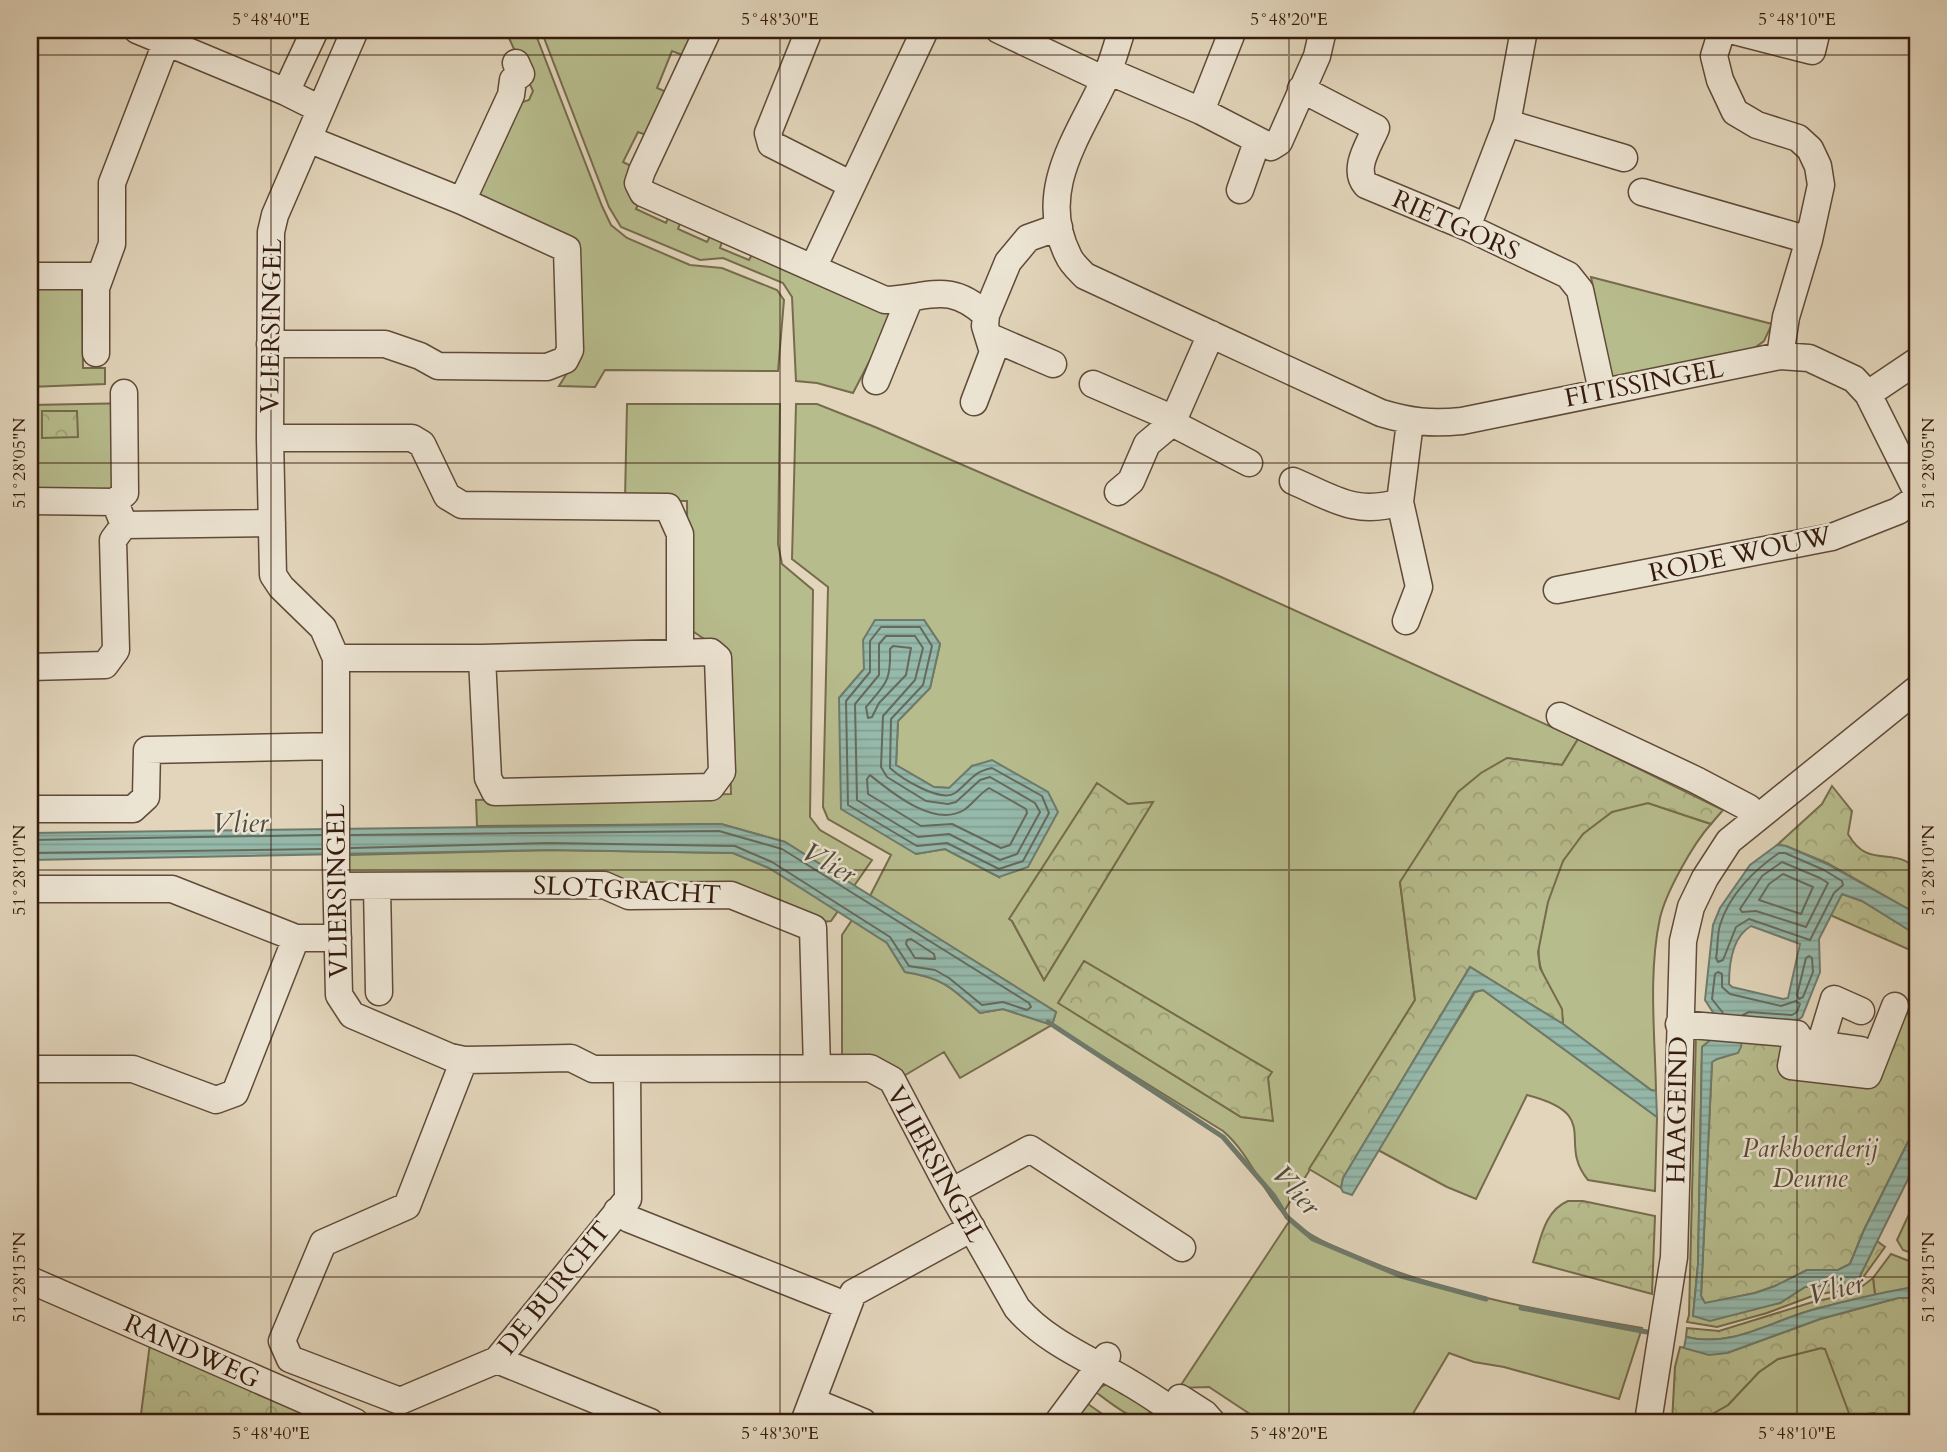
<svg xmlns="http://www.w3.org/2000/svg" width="1947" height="1452" viewBox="0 0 1947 1452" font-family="Cardo,serif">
<defs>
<pattern id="forest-crowns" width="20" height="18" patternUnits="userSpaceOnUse" patternTransform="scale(1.75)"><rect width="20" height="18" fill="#b7bc8d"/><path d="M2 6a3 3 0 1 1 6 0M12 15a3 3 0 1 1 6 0" fill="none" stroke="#9ea178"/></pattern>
<pattern id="water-rules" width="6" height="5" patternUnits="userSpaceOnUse" patternTransform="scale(1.75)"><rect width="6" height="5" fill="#95b9ab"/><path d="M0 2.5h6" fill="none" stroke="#819e92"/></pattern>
</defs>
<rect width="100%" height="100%" fill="#e2d5bb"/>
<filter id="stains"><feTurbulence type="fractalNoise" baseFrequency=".00286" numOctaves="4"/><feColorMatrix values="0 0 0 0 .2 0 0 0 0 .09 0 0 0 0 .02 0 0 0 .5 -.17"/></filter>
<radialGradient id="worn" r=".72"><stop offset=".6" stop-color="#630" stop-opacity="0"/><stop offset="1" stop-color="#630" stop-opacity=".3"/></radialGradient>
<path fill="#b7bc8d" stroke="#766c4c" stroke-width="2" fill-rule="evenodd" d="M493,30H534L602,206L611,225L627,238L690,265L722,268L777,290L784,300L778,371L605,370L595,387L559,386L577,357L572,246L472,202L516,104L529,100L533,91L509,38Z
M541,30H697L685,56L672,51L657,88L669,93L649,136L638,132L623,162L635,168L640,200L636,209L666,223L671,212L682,218L678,229L707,242L713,231L724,236L720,248L749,260L755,249L894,314L853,393L817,383L796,381L792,297L783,283L723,258L700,260L621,227L609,207Z
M1591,277L1772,324L1764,341L1753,349L1611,378Z
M30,286H82L83,368H105V384L30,387Z
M136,403L117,491H30V405Z
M627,404H780L778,544L782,564L813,590L810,817L820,830L872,860L854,886L785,842L721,824L477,826L476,800L731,794L728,655L688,628L687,501L625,500Z
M796,404H817L875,427L1219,576L1578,739L1562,765L1507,758L1400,882L1415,1000L1283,1213C1261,1188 1249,1153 1223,1131L1052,1025L960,1078L944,1052L897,1080L842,1059V935L852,920L887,943L905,972C944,978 952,988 980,1013L1003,1009L1052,1025L1056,1012L870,896L891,855L828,819L823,807L828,587L792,559ZM924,620L940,644L930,688L898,721L896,765L934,787L950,788L972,766L999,877L945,849L916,854L839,698L864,669ZM1097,784L1128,804L1152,803L1044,980L1012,921ZM1084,961L1271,1072L1268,1078L1272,1120L1241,1117L1059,1003Z
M1648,803L1711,824C1693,844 1666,892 1660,918C1648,974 1655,1035 1656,1091L1651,1090L1563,1024C1563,1002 1544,986 1540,965C1534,937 1549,886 1563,861C1572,842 1593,822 1612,812C1622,807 1637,806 1648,803Z
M551,850L733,853L769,868L838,911L831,921L821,922L773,903L360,880L346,871V855Z
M1483,990L1657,1117L1655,1191L1588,1180C1556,1142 1604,1115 1527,1095L1476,1199L1447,1187L1378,1150L1475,992Z
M1917,1197V1255L1903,1250L1897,1240Z
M1290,1220C1313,1239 1338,1248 1366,1260C1454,1296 1548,1312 1642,1328L1619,1399L1504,1367L1474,1362L1449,1353L1408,1422H1262L1209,1387L1179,1388Z
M1891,1254L1917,1264V1288L1875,1295L1873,1278Z
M1821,1348L1825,1349L1874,1413L1878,1422H1698L1728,1405L1759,1372L1778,1359Z
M1112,1382L1156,1405C1153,1409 1148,1415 1143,1417C1132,1422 1103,1397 1093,1390Z
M1085,1402L1114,1422H1066Z"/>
<path fill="url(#forest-crowns)" stroke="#766c4c" stroke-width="2" d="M42,411H77L78,437L42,438Z
M1578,739L1723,810L1711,824L1648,803L1612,812L1583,834L1563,861L1548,902L1538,952L1540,968L1562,1009L1563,1024L1470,967L1343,1178L1341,1188L1309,1169L1415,1000L1400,882L1458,792L1481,773L1507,758L1562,765Z
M1097,783L1128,804L1153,802L1044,980L1012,921L1009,919Z
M1832,786L1852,811L1848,834C1869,871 1893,844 1917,870V914L1827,863L1786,846L1777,845L1822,804Z
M1842,894L1862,901L1917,935V953L1830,915Z
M1084,961L1272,1072L1268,1078L1273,1121L1241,1117L1058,1003Z
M1904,1012L1917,1018V1124L1864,1230L1850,1264L1838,1270H1807L1775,1286L1755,1293L1705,1304L1701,1296L1712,1062L1717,1059L1727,1056L1743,1032L1783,1042L1778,1066L1870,1079Z
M1696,1033H1719L1702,1047L1698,1265L1693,1316L1780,1303L1805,1287L1847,1284L1858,1280L1877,1241L1885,1247L1859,1283L1849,1289L1815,1295L1767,1313L1717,1327L1687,1322L1689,1315Z
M1568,1201H1583L1655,1216L1652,1294L1533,1262C1541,1239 1544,1211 1568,1201Z
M1873,1278L1875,1295C1854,1301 1832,1304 1812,1310C1769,1322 1732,1348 1686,1337L1687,1328L1719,1331L1816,1301L1852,1294Z
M1913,1297L1917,1298V1422H1878L1874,1413L1850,1416L1825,1349L1821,1348L1778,1359L1759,1372L1728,1405L1698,1422H1672L1675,1367L1680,1347L1727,1353L1820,1319L1898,1298Z
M150,1343L325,1422H140Z"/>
<path fill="url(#water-rules)" stroke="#6f7a6b" stroke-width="2" fill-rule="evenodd" d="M875,620H924L940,644L930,688L898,721L896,765L934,787L949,788L972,766L992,760L1048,792L1058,812L1028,867L999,877L945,849L916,854L841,809L839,698L864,669L863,640Z
M721,824L785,842L1056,1012L1052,1025L1003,1009L980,1013C952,988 944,978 905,972L887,943L769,868L733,853L550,850L30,860V833Z
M1777,845L1786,846L1827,864L1917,914V935L1862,901L1842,894L1819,939L1820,972L1802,1017L1795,1022L1744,1023L1741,1047L1738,1053L1717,1059L1712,1062L1701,1296L1705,1303L1755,1293L1775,1286L1807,1270H1838L1850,1264L1864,1230L1917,1124V1161L1858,1280L1847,1284L1805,1287L1780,1303L1710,1321L1693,1316L1698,1264L1702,1047L1719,1033L1716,1017L1705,1000L1713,925L1720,908L1750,865ZM1751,926L1800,944L1788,998L1783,999L1732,987L1729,984C1729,964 1732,937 1751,926Z
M1470,967L1563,1024L1651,1090L1656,1091L1657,1117L1483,990L1474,992L1352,1195L1343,1192L1341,1188L1343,1178Z
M1913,1287L1917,1288V1298H1898L1820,1319L1727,1353L1709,1355L1684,1348L1686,1337C1732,1348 1769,1322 1812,1310C1845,1301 1879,1293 1913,1287Z"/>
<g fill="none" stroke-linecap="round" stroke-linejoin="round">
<path stroke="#656a5c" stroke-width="2" d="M881,627H920L932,646L923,685L891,719L890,768C901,778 940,803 955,793C970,782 972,772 992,768L1042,796L1049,813L1023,861L999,869L947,843L917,846L848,805L846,701L870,672V641Z
M886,636H915L923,648L915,680L883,716L881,767L887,777L926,801L948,804L956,802L980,780L990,777L1035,803L1040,812L1017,854L1000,860L949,834L918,837L857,800L855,704L879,675V644Z
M893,646L911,648L906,675L879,703L872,717L868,718L866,707C886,683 891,682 890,649Z
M870,775C891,792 934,828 964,810C973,804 979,794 989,788L1026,809L1027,813L1010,845L1001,848L952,824L921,826L868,794L867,779Z
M351,835L719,831L782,849L1029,1003L1031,1007L1027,1010L1003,1002L982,1005L949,978L935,970L909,966L890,937L772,862L735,846L550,843L351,848
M30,840L321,835
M30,853L321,849
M1779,853H1785L1824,870L1842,881L1843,885L1834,893L1810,940L1749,919L1736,927L1723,960L1718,962L1716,958C1718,948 1717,935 1720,925C1729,895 1754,870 1779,853Z
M1782,862L1820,878L1828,883L1806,927L1756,911L1742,912L1740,909L1762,876Z
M1783,874L1813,887L1801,914L1759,900L1769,884Z
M907,940L911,939L934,954L935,959L915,958L906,944Z
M1809,956L1812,958L1813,972L1803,997L1799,999L1797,995L1806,958Z
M1723,1013L1712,999L1715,974L1718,972L1722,974V987L1730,994L1781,1006L1796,1001L1800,1004L1797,1012L1792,1015L1749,1012L1743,1015"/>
<path stroke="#6f7a6b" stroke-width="5" d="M1048,1022L1223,1137L1274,1196L1287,1217L1313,1239L1401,1276L1486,1299
M1521,1308L1647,1332"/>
<defs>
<path id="minor" d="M137,30L286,92L320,109
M355,30L275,215L271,232L270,438L273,575L281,587L323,628L336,658V866L339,995L352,1015L450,1057L464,1060L571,1058L593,1069L870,1068L892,1080L951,1192L1017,1308C1047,1343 1092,1360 1130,1383C1151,1395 1170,1409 1190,1422
M708,30L642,171L638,183L643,193L885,300C928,299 948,280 986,315
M999,30L1105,80
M1122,30C1116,47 1112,65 1104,81C1078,137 1036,191 1068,255C1071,263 1079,270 1085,276L1381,413C1411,422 1431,424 1462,421L1780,356L1809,358L1854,379L1868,394L1917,492
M1722,30L1714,56L1720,80L1735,112L1757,125L1798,138L1810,149L1818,166L1821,185L1809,240L1786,317L1780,356
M1730,30L1812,51L1817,30
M808,33L768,133L771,144L852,185
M1108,71L1201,111L1271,147L1279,142L1317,56L1323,30
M1301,89L1376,128C1369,145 1352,169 1366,185L1467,227L1568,275L1580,290L1602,391
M286,92L315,30
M1201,111L1233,30
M1507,123L1624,158
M1240,190L1257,142
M1642,192L1809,240
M462,201L511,95L513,80L521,74L516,63
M1467,227L1507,123L1524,30
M813,268L925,30
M30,276H99
M988,336L1053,364
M270,344H385L420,356L438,366L547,367L565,360L570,350L567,249L462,201L308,139
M96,353V288L112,244V183L166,43
M876,381L909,300
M1093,384L1174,419
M1868,394L1917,361
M974,402L993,352L985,326L986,315L1008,262L1028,238L1059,227
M1172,423L1249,463
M270,438H412L422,444L447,496L462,505L668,507L680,534V652
M1293,481C1333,498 1355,516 1400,502
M1118,492L1131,481L1147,444L1172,423L1211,334
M30,501L115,502L125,493L124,393
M124,525L272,523
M1557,590L1832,537L1898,511L1917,498
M1406,621L1419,587L1400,502L1410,422
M336,658H482L711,652L718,658L722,772L711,787L495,792L488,778L482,658
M30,667L105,665L116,650L113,540L124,525L115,502
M1560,716L1696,780L1749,808L1756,819
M30,809H133L146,797L147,750L335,746
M337,886L604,885L629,896L731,895L813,928L817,1068
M377,886L379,992
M30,889H172L296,938H338
M1679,1024L1797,1034L1791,1066L1868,1075L1895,1006
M1804,1042L1861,1050
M1820,1045L1834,999L1861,1011
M464,1060L407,1206L323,1243L282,1341L290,1359L400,1401L497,1360L628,1199L627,1070
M30,1069H133L216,1100L235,1093L296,938
M951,1192L1030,1149L1182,1248
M617,1211L629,1219L848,1306
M30,1280L355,1422
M497,1360L650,1422
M1180,1398L1205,1414L1212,1422
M812,1401L863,1422
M804,1422L853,1293L972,1228
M1058,1422L1107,1356
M1648,1422L1674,1257L1683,941L1691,907L1705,878L1729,841L1917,689"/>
</defs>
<use href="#minor" stroke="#604a38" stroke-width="29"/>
<use href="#minor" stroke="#ece4d3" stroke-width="26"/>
</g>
<path fill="none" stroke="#351b0c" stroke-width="2" stroke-opacity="0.45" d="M271,30V1422M780,30V1422M1289,30V1422M1797,30V1422M30,55H1917M30,463H1917M30,870H1917M30,1277H1917"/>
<g text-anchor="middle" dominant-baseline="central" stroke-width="5" stroke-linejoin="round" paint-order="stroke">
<g font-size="26" fill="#351b0c" stroke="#ece4d3">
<text transform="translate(1456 225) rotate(24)">RIETGORS</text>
<text transform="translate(271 326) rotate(-89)">VLIERSINGEL</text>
<text transform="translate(1644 383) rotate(-11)">FITISSINGEL</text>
<text transform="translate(1740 554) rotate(-12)">RODE WOUW</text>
<text transform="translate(627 890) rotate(3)">SLOTGRACHT</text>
<text transform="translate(337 891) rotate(-91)">VLIERSINGEL</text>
<text transform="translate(1677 1110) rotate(-89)">HAAGEIND</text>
<text transform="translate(936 1164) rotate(61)">VLIERSINGEL</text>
<text transform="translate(554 1288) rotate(-51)">DE BURCHT</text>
<text transform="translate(192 1351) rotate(24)">RANDWEG</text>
</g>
<g font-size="26" font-style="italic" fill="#5c4b33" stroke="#ece4d3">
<text x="1810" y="1148">Parkboerderij<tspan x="1810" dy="30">Deurne</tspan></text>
</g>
<g font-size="28" font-style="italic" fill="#524a3c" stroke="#ece4d3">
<text transform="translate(240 823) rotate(-1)">Vlier</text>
<text transform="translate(829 863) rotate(29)">Vlier</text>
<text transform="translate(1296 1190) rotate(48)">Vlier</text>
<text transform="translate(1836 1289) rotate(-14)">Vlier</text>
</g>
</g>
<rect width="1947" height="1452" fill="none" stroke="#e2d5bb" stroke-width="77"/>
<rect x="38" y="38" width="1871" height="1376" fill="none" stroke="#351b0c" stroke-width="2.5"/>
<g font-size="18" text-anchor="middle" fill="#351b0c">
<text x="271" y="25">5°48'40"E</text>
<text x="780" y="25">5°48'30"E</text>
<text x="1289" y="25">5°48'20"E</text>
<text x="1797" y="25">5°48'10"E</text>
<text transform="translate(1928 463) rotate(-90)" y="6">51°28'05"N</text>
<text transform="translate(19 463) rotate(-90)" y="6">51°28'05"N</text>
<text transform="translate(1928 870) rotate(-90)" y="6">51°28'10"N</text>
<text transform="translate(19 870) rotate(-90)" y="6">51°28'10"N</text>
<text transform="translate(1928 1277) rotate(-90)" y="6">51°28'15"N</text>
<text transform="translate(19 1277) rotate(-90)" y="6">51°28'15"N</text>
<text x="271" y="1439">5°48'40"E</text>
<text x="780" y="1439">5°48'30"E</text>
<text x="1289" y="1439">5°48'20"E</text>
<text x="1797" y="1439">5°48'10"E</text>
</g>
<rect width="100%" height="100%" filter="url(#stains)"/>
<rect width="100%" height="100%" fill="url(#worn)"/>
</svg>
